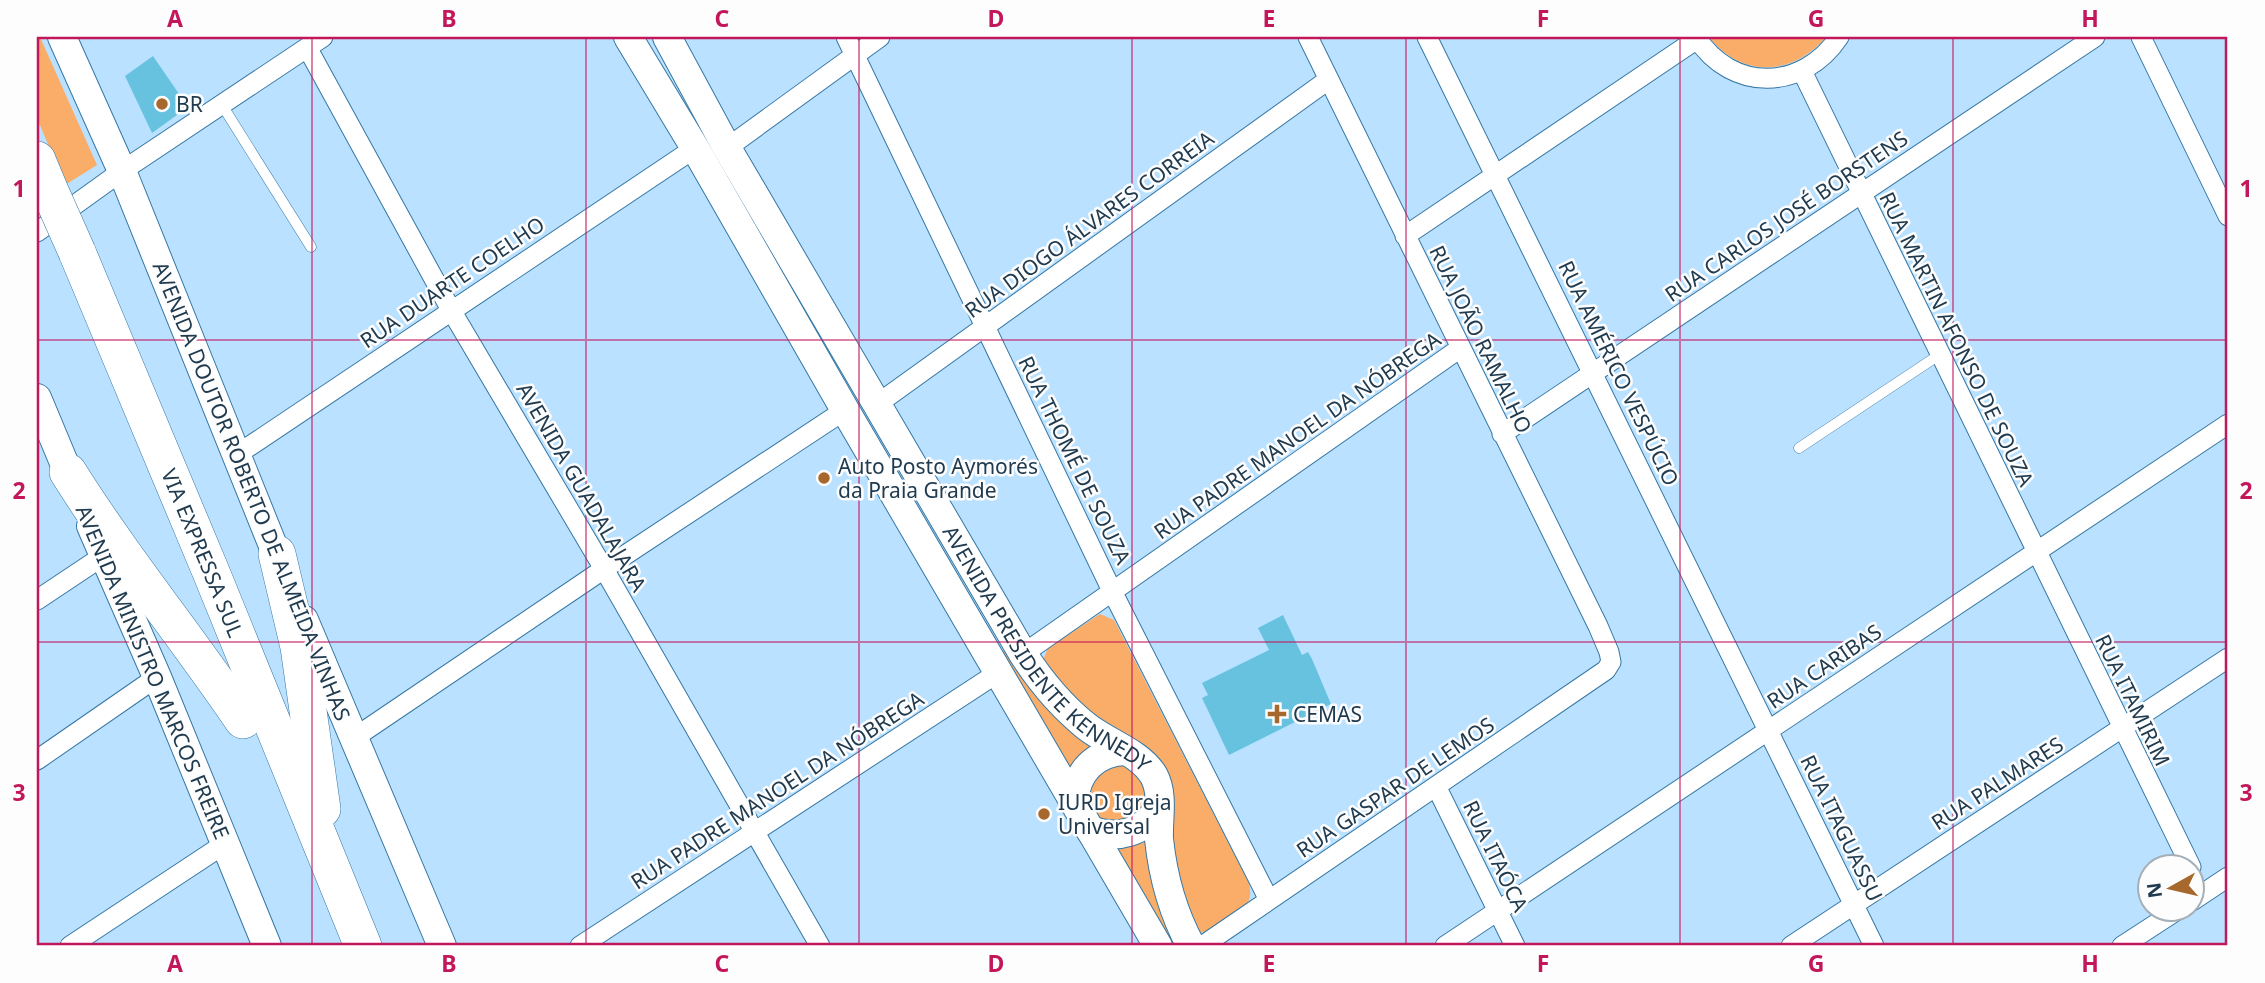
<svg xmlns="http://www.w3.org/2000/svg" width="2265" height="983" viewBox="0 0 2265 983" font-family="'Noto Sans',sans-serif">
<rect width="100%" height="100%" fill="#bae1ff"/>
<path fill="#faad69" d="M37,37H40L97,165L65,185L37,118Z
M1709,37H1826C1793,76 1742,79 1709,37Z
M1100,614L1114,620L1249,883C1251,891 1251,899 1246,905C1238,914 1210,933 1198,933L1178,894L1167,798L1042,662L1048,648Z
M1008,648L1092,746L1072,774L999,654Z
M1126,763L1146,780L1147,805L1130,824L1097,819C1085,801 1085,791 1095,772Z
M1146,835L1180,946H1168L1115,849Z"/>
<path fill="#67c2e0" d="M153,56L188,107L152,133L125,76Z
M1283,615L1302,655L1308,652L1312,659L1331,704L1229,755L1202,698L1208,695L1202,683L1269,650L1258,628Z"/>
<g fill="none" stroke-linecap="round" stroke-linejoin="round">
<defs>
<path id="service" d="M222,105L311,247
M1799,448L1939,355"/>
<path id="minor" d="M846,37L1113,593L1269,900
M1427,37L1874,946
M1696,37C1732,93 1803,91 1839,37
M2141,37L2228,216
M308,49L451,310L604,569L820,946
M1802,71L2191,867
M727,148L880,37
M37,232L122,171L323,37
M1405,236L1697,39
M876,405L1328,80
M1502,434L2095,37
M235,456L695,148
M37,600L103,556
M1023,654L1459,349
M354,738L604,569L845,410
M37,760L157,677
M1436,786L1515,946
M2192,901L2228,877
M70,946L226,843
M580,946L999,672
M1202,946L1606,670L1611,662L1609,652L1598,626L1308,37
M1445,946L2228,424
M1791,946L2228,658
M2122,946L2179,909"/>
<g id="secondary">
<path d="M62,37L122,171L284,573"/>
<path d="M628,37L695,148L845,410L1158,946"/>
<path id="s1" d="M667,37L727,148L1023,654C1041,682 1060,705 1086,726C1107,743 1140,752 1154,776C1164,795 1158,819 1159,839C1163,877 1173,913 1191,946"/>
<path d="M37,398L75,489"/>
<path d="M91,526L157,677L267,946"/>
<path d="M304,620L442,946"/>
<path d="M1074,802C1076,772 1095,752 1126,751"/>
<path d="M1090,830C1118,840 1144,833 1159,807"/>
</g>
<g id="motorway">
<path d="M37,160L49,189"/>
<path id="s2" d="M77,252L211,572L363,946"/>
<path d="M68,472C122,558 186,636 243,720"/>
<path d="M277,554L299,647L322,809"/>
</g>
</defs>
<use href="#service" stroke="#3577a4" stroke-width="11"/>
<use href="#minor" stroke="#3577a4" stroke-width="21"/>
<use href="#secondary" stroke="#3577a4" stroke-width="30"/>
<use href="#motorway" stroke="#3577a4" stroke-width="38"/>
<use href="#service" stroke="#fff" stroke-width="10"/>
<use href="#minor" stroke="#fff" stroke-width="19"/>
<use href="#secondary" stroke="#fff" stroke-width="28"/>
<use href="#motorway" stroke="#fff" stroke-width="37"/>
<defs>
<path id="motorway-bridge" d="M49,189L77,252"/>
</defs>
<use href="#motorway-bridge" stroke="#3577a4" stroke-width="38" stroke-linecap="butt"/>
<use href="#motorway-bridge" stroke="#fff" stroke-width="37"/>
</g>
<path fill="none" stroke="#c2185b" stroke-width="2" stroke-opacity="0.55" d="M312,37V946M586,37V946M859,37V946M1132,37V946M1406,37V946M1680,37V946M1953,37V946M37,340H2228M37,642H2228"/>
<g fill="#a6682d" stroke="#fdfdfd" stroke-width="2.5">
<circle cx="162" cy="104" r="7"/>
<circle cx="824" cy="478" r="7"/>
<path d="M1273.5 703.5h7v7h7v7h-7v7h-7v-7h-7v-7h7z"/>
<circle cx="1044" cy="814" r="7"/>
</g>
<g text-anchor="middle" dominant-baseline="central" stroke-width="5" stroke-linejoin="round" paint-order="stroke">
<g font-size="21" fill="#203b4f" stroke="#fdfdfd" text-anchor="start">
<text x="176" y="104">BR</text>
<text x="838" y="466">Auto Posto Aymorés<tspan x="838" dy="24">da Praia Grande</tspan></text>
<text x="1293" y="714">CEMAS</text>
<text x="1058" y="802">IURD Igreja<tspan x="1058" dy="24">Universal</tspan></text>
</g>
<g font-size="21" fill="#203b4f" stroke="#fdfdfd">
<text transform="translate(1786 216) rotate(-34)">RUA CARLOS JOSÉ BORSTENS</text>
<text transform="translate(1089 224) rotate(-36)">RUA DIOGO ÁLVARES CORREIA</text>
<text transform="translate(452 282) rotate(-34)">RUA DUARTE COELHO</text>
<text transform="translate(1481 339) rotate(64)">RUA JOÃO RAMALHO</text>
<text transform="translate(1957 339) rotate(64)">RUA MARTIN AFONSO DE SOUZA</text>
<text transform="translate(1619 373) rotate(64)">RUA AMÉRICO VESPÚCIO</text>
<text transform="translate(1297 435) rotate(-35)">RUA PADRE MANOEL DA NÓBREGA</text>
<text transform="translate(1075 460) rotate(64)">RUA THOMÉ DE SOUZA</text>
<text transform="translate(582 487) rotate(60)">AVENIDA GUADALAJARA</text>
<text transform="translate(252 491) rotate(68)">AVENIDA DOUTOR ROBERTO DE ALMEIDA VINHAS</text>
<text stroke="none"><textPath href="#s2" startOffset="326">VIA EXPRESSA SUL</textPath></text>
<text stroke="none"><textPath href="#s1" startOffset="724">AVENIDA PRESIDENTE KENNEDY</textPath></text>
<text transform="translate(1824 666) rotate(-34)">RUA CARIBAS</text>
<text transform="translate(153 672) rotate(67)">AVENIDA MINISTRO MARCOS FREIRE</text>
<text transform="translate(2133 700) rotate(64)">RUA ITAMIRIM</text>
<text transform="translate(1997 783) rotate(-33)">RUA PALMARES</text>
<text transform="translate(1395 787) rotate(-34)">RUA GASPAR DE LEMOS</text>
<text transform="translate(777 790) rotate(-33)">RUA PADRE MANOEL DA NÓBREGA</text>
<text transform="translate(1842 828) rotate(64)">RUA ITAGUASSU</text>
<text transform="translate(1496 856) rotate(64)">RUA ITAÓCA</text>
</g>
</g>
<rect width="2265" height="983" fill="none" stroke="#fdfdfd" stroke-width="77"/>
<g transform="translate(2171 888) rotate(262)"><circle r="33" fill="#fdfdfd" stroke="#a5afb7" stroke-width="2"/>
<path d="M0-5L12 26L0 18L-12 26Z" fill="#a6682d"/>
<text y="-10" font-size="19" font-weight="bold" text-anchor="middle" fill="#203b4f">N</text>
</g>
<rect x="38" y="38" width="2188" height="906" fill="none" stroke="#c2185b" stroke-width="2.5"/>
<g font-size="23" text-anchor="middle" font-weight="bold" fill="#c2185b">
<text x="175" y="27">A</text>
<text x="449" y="27">B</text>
<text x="722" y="27">C</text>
<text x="996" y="27">D</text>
<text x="1269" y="27">E</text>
<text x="1543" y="27">F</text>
<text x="1816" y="27">G</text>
<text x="2090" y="27">H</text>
<text x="19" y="197">1</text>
<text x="2246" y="197">1</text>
<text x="19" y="499">2</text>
<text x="2246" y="499">2</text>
<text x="19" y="801">3</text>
<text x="2246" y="801">3</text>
<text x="175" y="972">A</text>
<text x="449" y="972">B</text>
<text x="722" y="972">C</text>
<text x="996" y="972">D</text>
<text x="1269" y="972">E</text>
<text x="1543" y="972">F</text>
<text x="1816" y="972">G</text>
<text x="2090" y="972">H</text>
</g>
</svg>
